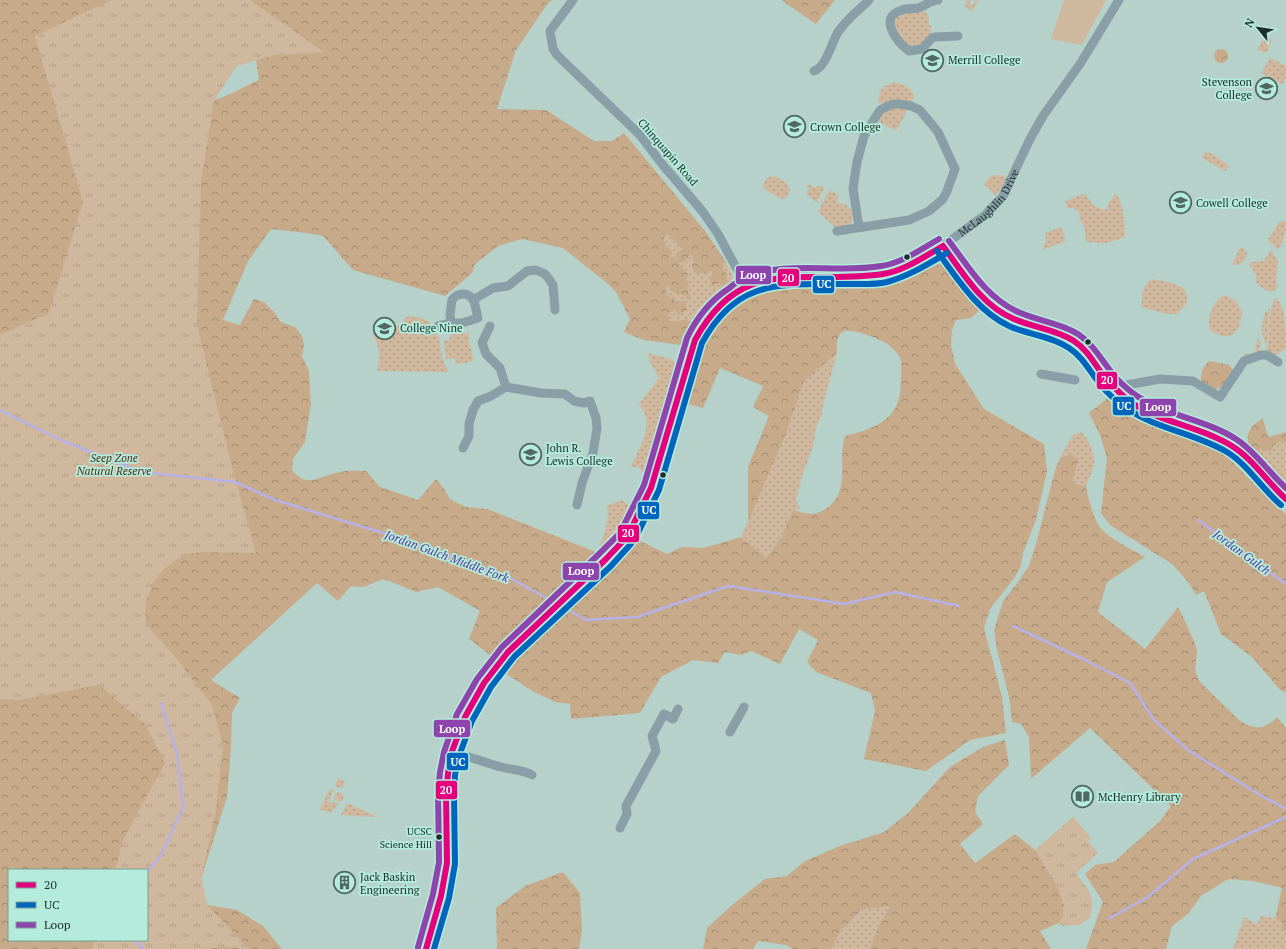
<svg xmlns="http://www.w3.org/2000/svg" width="1286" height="949" viewBox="0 0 1286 949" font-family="'PT Serif',serif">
<defs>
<pattern id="grass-dots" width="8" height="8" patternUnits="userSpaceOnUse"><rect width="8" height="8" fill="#cfb89d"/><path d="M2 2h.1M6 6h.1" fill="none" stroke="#b19e87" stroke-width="1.8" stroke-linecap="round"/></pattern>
<pattern id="forest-crowns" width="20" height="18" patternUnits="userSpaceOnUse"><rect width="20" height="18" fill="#c7aa89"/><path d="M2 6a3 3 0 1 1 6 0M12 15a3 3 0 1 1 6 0" fill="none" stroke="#a18b70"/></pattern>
<pattern id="park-tufts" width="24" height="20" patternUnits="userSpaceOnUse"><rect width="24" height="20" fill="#cfb89d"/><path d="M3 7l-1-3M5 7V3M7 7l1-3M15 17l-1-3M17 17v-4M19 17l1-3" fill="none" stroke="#b19e87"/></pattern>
</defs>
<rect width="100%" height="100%" fill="#b5d1c9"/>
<path fill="url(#grass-dots)" d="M967,0H971L969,3L973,5L975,2L972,0H978L973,10L968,9L965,6Z
M923,9L929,17V25L931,26L930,37L924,44L908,47L892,25L899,13Z
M1265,37L1272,40L1266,53L1257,49Z
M1270,58L1286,66V77L1282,84L1261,73Z
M894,82C903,85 912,87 914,96L911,103L883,104L878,101C880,87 883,87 894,82Z
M904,107L907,111L896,131L878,121C884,108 891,108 904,107Z
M1205,152L1213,154L1229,166L1225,171L1202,158Z
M994,175H1001L1007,178L996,196L986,186L983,185L990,177Z
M773,176C785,180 797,189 784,199C776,197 769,193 763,187C764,182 767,177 773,176Z
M807,184L814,187L822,186L824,188L817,203L806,194L809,189L807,187Z
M829,190L838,195L837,203L845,204L853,212L852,222L849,227L837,229C830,223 825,217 818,212Z
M1116,193C1124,206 1125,223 1125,238L1121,237L1120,239L1105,243L1086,242L1085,229L1080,220L1079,212L1073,208H1068L1065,201L1077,196L1085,194L1094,206L1104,210L1107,209L1108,204Z
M1283,221L1286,223V230L1280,248L1277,249L1268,240L1279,222Z
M1061,227L1066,241L1042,250L1046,241L1045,233Z
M667,233L682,249L677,252L678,261L682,262L687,259L691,252L694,263L712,270V275L717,283L727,278V274L723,270V264L726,262L733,276L732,285L705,310L689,336L691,327L686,319L679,321H670L668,314L675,310L678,315L687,310L685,301L677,302L667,295L665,288L669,286L682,294H689L686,289L688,274L667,256L670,249L665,245L664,238Z
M1240,247L1247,251L1246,259L1238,265H1232Z
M1271,250L1278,261L1276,284L1278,285C1274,298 1263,288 1256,283V275L1249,264L1252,262L1264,261Z
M1152,279L1172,283L1184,288L1187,295V303L1177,314H1167L1141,307C1143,297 1141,285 1152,279Z
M1224,295L1236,301L1242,311C1241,326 1237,340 1219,335C1215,333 1211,332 1210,328C1207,322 1210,314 1212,309C1215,303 1218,298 1224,295Z
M1276,298C1286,307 1286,333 1286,348L1281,352L1276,355L1269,352L1266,349C1271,339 1268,332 1269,322C1270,314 1272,307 1274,299Z
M1269,308L1270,309C1267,320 1270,338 1266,346L1261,330L1265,312H1267Z
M407,316C421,317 435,320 437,336H439C441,351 441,359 449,372L377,371C381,353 379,349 373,333L384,325C398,326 398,330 407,316Z
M469,332V342L474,360L462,364L455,363V358L446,359L444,341L448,340L450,338V334H461Z
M1258,337L1261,344L1259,352L1253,356L1245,357L1243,353L1254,355Z
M647,353L671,359L677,365V374L659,439L645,472H642L639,467H634L631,466C638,451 651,431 645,415C644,411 641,408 639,404L659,378L649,360H650Z
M837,353L823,405L822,414L816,428L813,447L803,473L796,500L801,509L793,510L781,538L766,558L741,537L785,436L804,381Z
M1081,432C1089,439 1096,455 1094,465C1092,473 1088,480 1086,487L1072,482V454L1060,458L1073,434L1075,435Z
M1283,441L1286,443V490L1259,459L1260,448L1274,445Z
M621,500C625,502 631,506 631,511C632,522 606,549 598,557L596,552C603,544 610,515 607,506Z
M338,778L345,781L342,789L335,786Z
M334,789L328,802L331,803L332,801L339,804L330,813L320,809L329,790Z
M334.5 797a4.5 4.5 0 1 1 9 0a4.5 4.5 0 1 1-9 0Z
M347,803L375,816L374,817L341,815Z
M890,906L878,927L870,949H831L840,932L863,910Z
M1276,915L1277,920L1283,923L1281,927L1286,932V949H1233L1244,917L1257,924L1261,916L1273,918Z"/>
<path fill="url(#forest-crowns)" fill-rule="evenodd" d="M0,0H552L548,3L516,50L497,109L546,110L594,141H612L624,133L706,232L726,262L723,264V270L727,274V278L729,282L722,286L717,283L713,287C711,282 708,279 712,275V270H710L708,273H694L692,265L694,263L691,253L687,259L682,263L678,261L675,256L677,252L682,249L667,233L664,238L665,245L670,249L673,255L668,256L675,259L688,274L687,280L689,286L687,289L690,296V300H688L682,294H677L670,290L669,286L665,288L667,295L677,302L685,301L687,310L678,315L675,310L668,314L670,321H679L686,319C696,328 688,337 681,345L644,340L624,332L630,319L616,292L607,283L563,248L522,239L498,246L475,264L472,273L445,296L353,270L323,236L306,233L271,229L248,261L223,320L240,325L254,299L264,302L275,313L281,322L295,327L302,336L304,344L302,356L309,371L311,404L305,442L293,459L292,470C307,490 321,475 340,472C348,470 357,471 366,471L380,487L418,500L436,479L445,490L450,499L465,507L487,509L596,552L598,557L490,655L469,639L480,611L438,587L416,592L384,579L363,587L351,586L338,601L317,583L211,680L240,698L232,713L231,748L227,797L201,879L207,905L237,910L263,926L282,949H0ZM256,60L259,80C244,86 230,96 214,100L121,75ZM9,870H147V940H9Z
M781,0H835L816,24Z
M1214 56a7 7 0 1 1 14 0a7 7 0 1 1-14 0Z
M948,261L983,307L971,318L956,320L952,330L951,345L955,364L984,409L1044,444L1047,471L1036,520L1023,553L1021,565L1015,577L990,609L984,628L1002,697L1006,733L970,740L926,771L864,759L875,711L871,693L816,672L807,662L818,640L799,629L780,664L751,651L741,655L725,652L718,663L693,660L661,677L640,713L571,719L570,704L555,702L534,692L505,673C532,633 573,608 606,574C617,564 626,551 636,539L667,554L682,547L703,548L741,537L766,558L781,538L793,510C808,514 815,517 828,507C851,490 837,460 845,436C879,427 902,419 901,378C901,370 903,360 898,354C894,350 889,344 884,342C876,338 848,326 841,333C836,337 837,347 837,353L804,381L785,436L748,522V467L769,416L753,407L763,386L720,368L703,408L685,403L707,338L715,325L729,308L744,298L764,290L791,286L843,288L879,285Z
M1210,361L1229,365L1233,370L1223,386L1215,390L1201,382C1201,373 1202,366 1210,361Z
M1109,397L1139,418L1171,433L1222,451L1278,508L1286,514V692L1280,690L1252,657L1221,634L1204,591L1196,595L1189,583L1172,564L1110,525L1101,513L1107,458L1100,435L1089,413Z
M1263,419L1268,437L1286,432V443L1283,441L1274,445L1270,451H1263L1260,448L1259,459C1255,454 1249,449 1248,442C1246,432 1254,422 1263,419Z
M1072,454L1078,459L1072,482L1086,487C1089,500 1092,514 1099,526C1107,538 1133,550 1145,557L1107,582L1098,612L1145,649L1178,607C1182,615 1196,643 1197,650C1197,666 1191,667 1201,683L1240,721C1255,730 1265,730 1277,717L1286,728V932L1281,927L1283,923L1277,920L1276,915L1282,888L1253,881L1228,879L1201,896L1188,914L1172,926L1166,949H1086L1103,902L1085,874L1095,865L1114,862L1160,821L1171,806L1090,728L1031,779L1029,737L1021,724L1012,722L1009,696L997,650L994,630L1003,601L1015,586L1029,566L1036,544L1055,470L1060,458Z
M1005,740L1009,765L978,796L975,812L983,824L960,844L975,863L1015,834L1035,850L1055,882L1064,902V917L1059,923L1040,931L1051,949H870L878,927L890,906L862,910L840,932L831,949H793L786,945L758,941L753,949H703L707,928L732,905L765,879L787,876L805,861L840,846L884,832L908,813L950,767L983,747Z
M563,872L580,893L582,930L579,949H497L496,908L525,886Z"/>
<path fill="url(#park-tufts)" d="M111,0H250L324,52L275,55L237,66L214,100L201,181L197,325L231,463L256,553L201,552L188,554L177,559L164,569L154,582L147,598L145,615L146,624L176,658L212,705L223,745L216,810L201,879L207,905L249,949L227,947L202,949H92L95,940H147V870H115L124,838L165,763L145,724L99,685L19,700L0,699V335L49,313L83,202L35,36Z
M1073,817L1091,838L1088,841L1098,853L1076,873C1090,893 1095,893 1090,918L1079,925L1062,926L1059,923C1074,903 1046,868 1035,850Z"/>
<path fill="#cfb89d" d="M1064,0H1106L1082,45L1051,39Z"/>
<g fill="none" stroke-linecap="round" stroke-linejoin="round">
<path stroke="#b6b1e8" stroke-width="2.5" d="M0,410L63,441L136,470
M140,472L235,482L275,500L393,536L506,576L554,602
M1198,520L1286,584
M561,606L586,620L637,617L728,586L844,604L895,592L959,606
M1013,626L1081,658L1130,683L1154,720L1188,750L1260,795L1286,809
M147,872L161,855L183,808L177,753L161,703
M1108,919L1148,897L1193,859L1286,817
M134,940L143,949"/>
<g stroke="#899fa8" stroke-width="9">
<path d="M573,0L550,31L553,49L557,55L640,135L662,164L703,212L718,234L746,286"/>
<path d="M938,0C931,0 925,6 918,8C913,9 907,8 902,10C877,17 897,42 909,51L922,49L932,38L935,37L958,36"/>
<path d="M814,71C826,67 831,44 838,32C846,20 859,10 869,0"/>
<path d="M837,231L909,220L929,211L943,199L947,191L955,169L938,132L920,110L911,106L900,104H893L880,110L864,136L857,162L853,189L859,227"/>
<path id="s1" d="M943,246L985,215L1003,196L1030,139L1043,116L1080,64L1119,0"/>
<path d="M473,300L493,288L508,286L527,271L536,270L545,274L549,279L553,285L555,310"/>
<path d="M438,326L451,323H462L478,318C475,309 476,294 463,294C458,294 455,296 452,300L450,314L451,323"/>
<path d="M1041,374L1075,380"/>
<path d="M1121,386L1160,379L1193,381L1220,397L1244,361L1261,355H1267L1278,362"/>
<path d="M506,387L541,393L565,394L574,401L584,403L590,401L596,418L597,428L593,453L582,483L577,505"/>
<path d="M463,448L469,436V424L473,410L478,401L491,396L506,387L500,368L486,354L482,343L490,326"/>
<path d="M730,732L744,707"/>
<path d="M452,754C469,755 485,763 501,767C511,770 522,769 532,775"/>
<path d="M620,828L627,814L626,806L656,751L652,736L664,714L673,719L678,709"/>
</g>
<path stroke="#7f979e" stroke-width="11" d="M426,949L447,863L446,816V781L452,754L463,721L480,688L499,662L508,652L616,549L631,529L651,488L695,340C710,311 736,284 770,279C793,275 820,277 843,276C857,276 870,276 883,274C905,270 924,257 943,246C962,271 984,307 1013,319C1034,328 1057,329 1075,342C1089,351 1096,366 1106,379C1113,387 1122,395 1130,401C1160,423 1200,426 1232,446C1254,460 1266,483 1286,499"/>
<defs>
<path id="bus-1" d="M943,246C963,273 982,306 1014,319C1034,328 1055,329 1074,341C1088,350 1095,365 1105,378C1112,386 1121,394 1129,401C1160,423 1200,426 1232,446C1253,459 1267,482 1286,499
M426,949L441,896L447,863L446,793L448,774L451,754L465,717L484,683L508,652L605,560L624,540L631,529L651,488L695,340C743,252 803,286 883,274C904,271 925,256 943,246"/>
<path id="bus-2" d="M937,251C957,278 977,311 1009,326C1029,335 1051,336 1069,348C1083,357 1090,372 1100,384C1107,393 1116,401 1125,407C1155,429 1195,433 1227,452C1248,465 1262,489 1281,505
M434,949L449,898L455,864L454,793L455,775L459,756L472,721L491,687L514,657L611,566L630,545L638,533L659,490L702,343C738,277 782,285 847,284C860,284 874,285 887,282C909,276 928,264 947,253"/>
<path id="bus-3" d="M949,241C968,266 986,297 1016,311C1036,321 1059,322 1078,334C1093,344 1101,359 1112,373C1118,381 1126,388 1134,394C1165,416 1205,419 1236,439C1256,452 1269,473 1286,488
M418,947L433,894L439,862L438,793L440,772L444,752L457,714L477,679L502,647L599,554L618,535L624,525L644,485L687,338C696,319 710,301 728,289C732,286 737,281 743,279C784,259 837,274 881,266C902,263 921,249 939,239"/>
</defs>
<use href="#bus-1" stroke="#b5ebdb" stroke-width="9"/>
<use href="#bus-2" stroke="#b5ebdb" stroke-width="9"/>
<use href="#bus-3" stroke="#b5ebdb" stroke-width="9"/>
<use href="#bus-1" stroke="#e5007d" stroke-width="6"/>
<use href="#bus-2" stroke="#0065bd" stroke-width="6"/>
<use href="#bus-3" stroke="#8e44ad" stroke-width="6"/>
</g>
<defs>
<symbol id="university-ring" viewBox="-11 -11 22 22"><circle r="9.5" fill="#b5ebdb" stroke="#506861" stroke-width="1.5"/><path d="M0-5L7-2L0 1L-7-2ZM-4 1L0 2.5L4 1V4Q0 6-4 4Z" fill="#506861"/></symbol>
<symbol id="library-ring" viewBox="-11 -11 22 22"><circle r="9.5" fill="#b5ebdb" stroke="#506861" stroke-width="1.5"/><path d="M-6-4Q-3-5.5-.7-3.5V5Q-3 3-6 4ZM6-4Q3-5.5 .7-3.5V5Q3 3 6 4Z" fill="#506861"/></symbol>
<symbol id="building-ring" viewBox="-11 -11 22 22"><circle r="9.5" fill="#b5ebdb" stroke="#506861" stroke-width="1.5"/><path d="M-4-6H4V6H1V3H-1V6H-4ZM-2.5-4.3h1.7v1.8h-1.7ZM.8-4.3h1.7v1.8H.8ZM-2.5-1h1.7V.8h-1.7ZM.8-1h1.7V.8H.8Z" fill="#506861"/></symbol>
</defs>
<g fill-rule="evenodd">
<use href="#university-ring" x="920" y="48" width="25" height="25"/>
<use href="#university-ring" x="1254" y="76" width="25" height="25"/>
<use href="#university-ring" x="782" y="114" width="25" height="25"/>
<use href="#university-ring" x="1168" y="190" width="25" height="25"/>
<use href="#university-ring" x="372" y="316" width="25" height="25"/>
<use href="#university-ring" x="518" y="442" width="25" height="25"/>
<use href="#library-ring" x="1070" y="784" width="25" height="25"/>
<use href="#building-ring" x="332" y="870" width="25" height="25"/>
</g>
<g fill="#1a2f29" stroke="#b5ebdb" stroke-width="1.5">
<circle cx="907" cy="257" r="3.5"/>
<circle cx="1088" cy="342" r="3.5"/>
<circle cx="663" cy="475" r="3.5"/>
<circle cx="439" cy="837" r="3.5"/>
</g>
<g text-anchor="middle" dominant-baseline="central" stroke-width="3.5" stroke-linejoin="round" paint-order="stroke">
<g font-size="10" fill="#1a2f29" stroke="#b5ebdb" text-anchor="end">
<text x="432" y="831">UCSC<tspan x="432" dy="13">Science Hill</tspan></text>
</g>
<g font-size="11" fill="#1a2f29" stroke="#b5ebdb" text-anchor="start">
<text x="948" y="60">Merrill College</text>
<text x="1252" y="82" text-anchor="end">Stevenson<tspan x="1252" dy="13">College</tspan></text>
<text x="810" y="127">Crown College</text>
<text x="1196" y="203">Cowell College</text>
<text x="400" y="328">College Nine</text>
<text x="546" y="448">John R.<tspan x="546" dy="13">Lewis College</tspan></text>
<text x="1098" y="797">McHenry Library</text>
<text x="360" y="877">Jack Baskin<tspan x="360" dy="13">Engineering</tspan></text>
</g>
<g font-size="11" fill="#1a2f29" stroke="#b5ebdb">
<text transform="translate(668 152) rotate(49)">Chinquapin Road</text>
<text stroke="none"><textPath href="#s1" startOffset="64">McLaughlin Drive</textPath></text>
</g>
<g font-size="11" font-style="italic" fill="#4a2b14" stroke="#b5ebdb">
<text x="114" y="458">Seep Zone<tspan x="114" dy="13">Natural Reserve</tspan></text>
</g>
<g font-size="12" font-style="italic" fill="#553794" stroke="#b5ebdb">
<text transform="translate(1242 552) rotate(36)">Jordan Gulch</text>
<text transform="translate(447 556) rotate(20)">Jordan Gulch Middle Fork</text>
</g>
</g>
<g stroke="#b5ebdb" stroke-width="1.5">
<rect x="735" y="265" width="37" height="20" rx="4" fill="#8e44ad"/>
<rect x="777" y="268" width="23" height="19" rx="4" fill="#e5007d"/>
<rect x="812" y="275" width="23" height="19" rx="4" fill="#0065bd"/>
<rect x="1096" y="371" width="22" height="19" rx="4" fill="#e5007d"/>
<rect x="1112" y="396" width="23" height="20" rx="4" fill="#0065bd"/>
<rect x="1139" y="398" width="38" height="19" rx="4" fill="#8e44ad"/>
<rect x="637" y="501" width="23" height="19" rx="4" fill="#0065bd"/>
<rect x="617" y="524" width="23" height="19" rx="4" fill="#e5007d"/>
<rect x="562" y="562" width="38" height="19" rx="4" fill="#8e44ad"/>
<rect x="433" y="719" width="38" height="19" rx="4" fill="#8e44ad"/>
<rect x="446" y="752" width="23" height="19" rx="4" fill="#0065bd"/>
<rect x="435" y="780" width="23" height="20" rx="4" fill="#e5007d"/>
</g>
<g font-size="11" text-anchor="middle" font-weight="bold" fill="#fff">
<text x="753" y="279">Loop</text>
<text x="788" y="282">20</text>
<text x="824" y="288">UC</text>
<text x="1107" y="384">20</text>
<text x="1124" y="410">UC</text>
<text x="1158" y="411">Loop</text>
<text x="649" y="514">UC</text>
<text x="628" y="537">20</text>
<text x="581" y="575">Loop</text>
<text x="452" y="733">Loop</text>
<text x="458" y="766">UC</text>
<text x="446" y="794">20</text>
</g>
<rect x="8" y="869" width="140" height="72" fill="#b5ebdb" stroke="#77a094"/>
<rect x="16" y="882" width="20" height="6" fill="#e5007d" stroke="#77a094"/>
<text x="44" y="889" font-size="12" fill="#1a2f29">20</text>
<rect x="16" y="902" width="20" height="6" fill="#0065bd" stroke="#77a094"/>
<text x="44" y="909" font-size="12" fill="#1a2f29">UC</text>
<rect x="16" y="922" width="20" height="6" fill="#8e44ad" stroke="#77a094"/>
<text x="44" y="929" font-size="12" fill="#1a2f29">Loop</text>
<g transform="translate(1258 28) rotate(300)" stroke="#b5ebdb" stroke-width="3" paint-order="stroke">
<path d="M0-3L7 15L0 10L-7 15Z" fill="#1a2f29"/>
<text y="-6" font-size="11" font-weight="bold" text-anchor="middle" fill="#1a2f29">N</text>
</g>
</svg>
